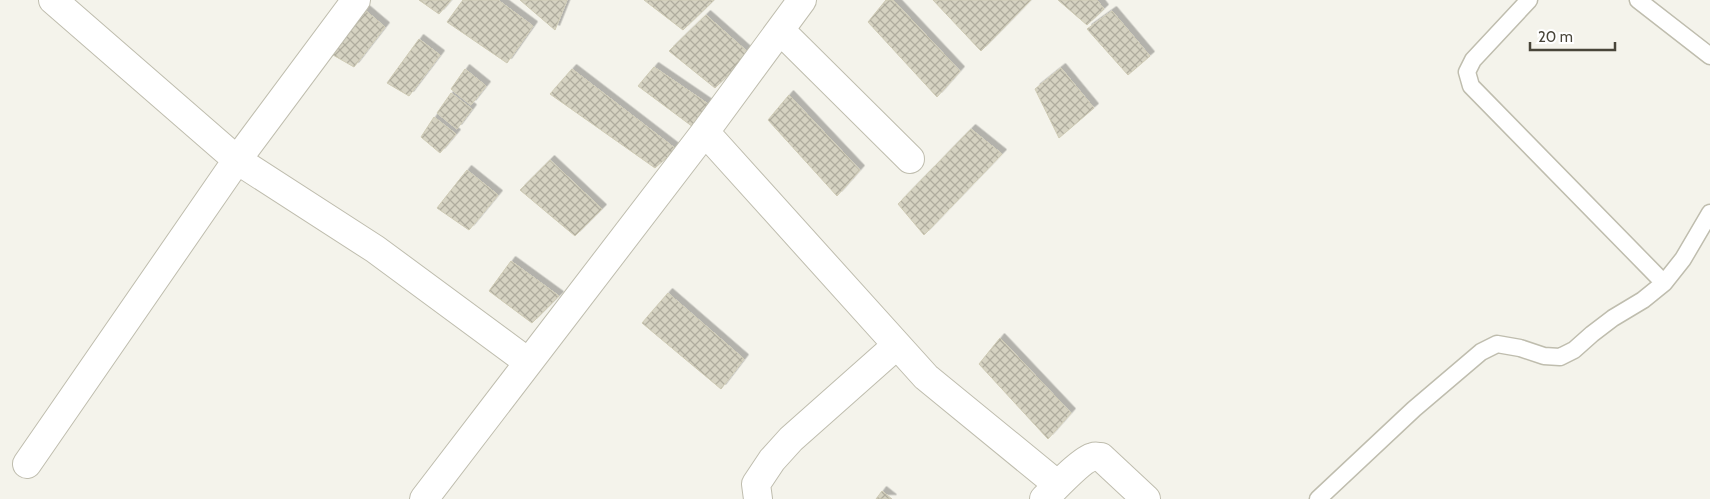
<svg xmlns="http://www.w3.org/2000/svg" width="1710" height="499" viewBox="0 0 1710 499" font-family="Cabin,sans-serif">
<defs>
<pattern id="building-cross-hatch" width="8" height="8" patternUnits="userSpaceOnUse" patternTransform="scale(1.25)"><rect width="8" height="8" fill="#d5d2c1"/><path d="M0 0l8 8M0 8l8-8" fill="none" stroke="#afac9e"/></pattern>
<filter id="shadow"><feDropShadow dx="4.5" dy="-4.5" stdDeviation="0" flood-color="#0004"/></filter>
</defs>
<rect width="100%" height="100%" fill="#f4f3eb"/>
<path fill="url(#building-cross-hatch)" stroke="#cfcbb5" filter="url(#shadow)" d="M419,0H451L439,14Z
M463,0H498L533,26L507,63L447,22Z
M520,0H567L555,30Z
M644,0H714L683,30Z
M886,0H893L960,71L937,97L868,22Z
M933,0H1031L981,51Z
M1058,0H1097L1104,9L1087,25Z
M365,10L385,27L354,67L333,55Z
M1112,11L1150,56L1128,75L1087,29Z
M706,15L750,54L715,88L669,51Z
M419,39L440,55L409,96L387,83Z
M654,67L714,108L693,127L638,86Z
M1061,68L1094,108L1059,138L1035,89Z
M465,69L486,86L471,105L451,89Z
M572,69L676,149L655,168L550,94Z
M451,93L472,109L457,129L437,113Z
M789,95L860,170L837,196L768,120Z
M434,117L456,134L440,153L421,137Z
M971,129L1002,154L924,235L898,204Z
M550,160L602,209L575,236L520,190Z
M467,170L498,195L469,230L437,208Z
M511,261L559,296L532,323L489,291Z
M668,293L744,359L721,389L642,323Z
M1000,338L1071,413L1048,439L979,364Z
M882,491L892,499H876Z"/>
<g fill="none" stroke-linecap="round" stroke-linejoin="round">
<defs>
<path id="service" d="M1529,0L1473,60L1467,72L1471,86L1664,283
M1638,0L1710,56
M1318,499L1414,409L1481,352L1497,344L1520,348L1544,356L1560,357L1574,350L1592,334L1613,318L1643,300L1664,283L1683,259L1710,213"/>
<path id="minor" d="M53,0L237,160L375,249L528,362
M780,30L910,159
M705,132L926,377L1058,485
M27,464L237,160L356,0
M424,499L705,132L802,0
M758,499L756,484L772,460L791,439L897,345
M1044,499C1053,490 1082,459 1093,457C1096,456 1098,457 1101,457L1146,499"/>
</defs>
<use href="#service" stroke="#bfbdae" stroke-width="19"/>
<use href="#minor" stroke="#bfbdae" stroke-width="30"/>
<use href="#service" stroke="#fff" stroke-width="16"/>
<use href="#minor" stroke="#fff" stroke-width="28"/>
</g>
<path d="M1530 42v8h85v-8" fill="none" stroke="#484539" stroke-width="2.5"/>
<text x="1538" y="42" font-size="15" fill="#484539" stroke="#ffffff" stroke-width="4" paint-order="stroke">20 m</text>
</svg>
